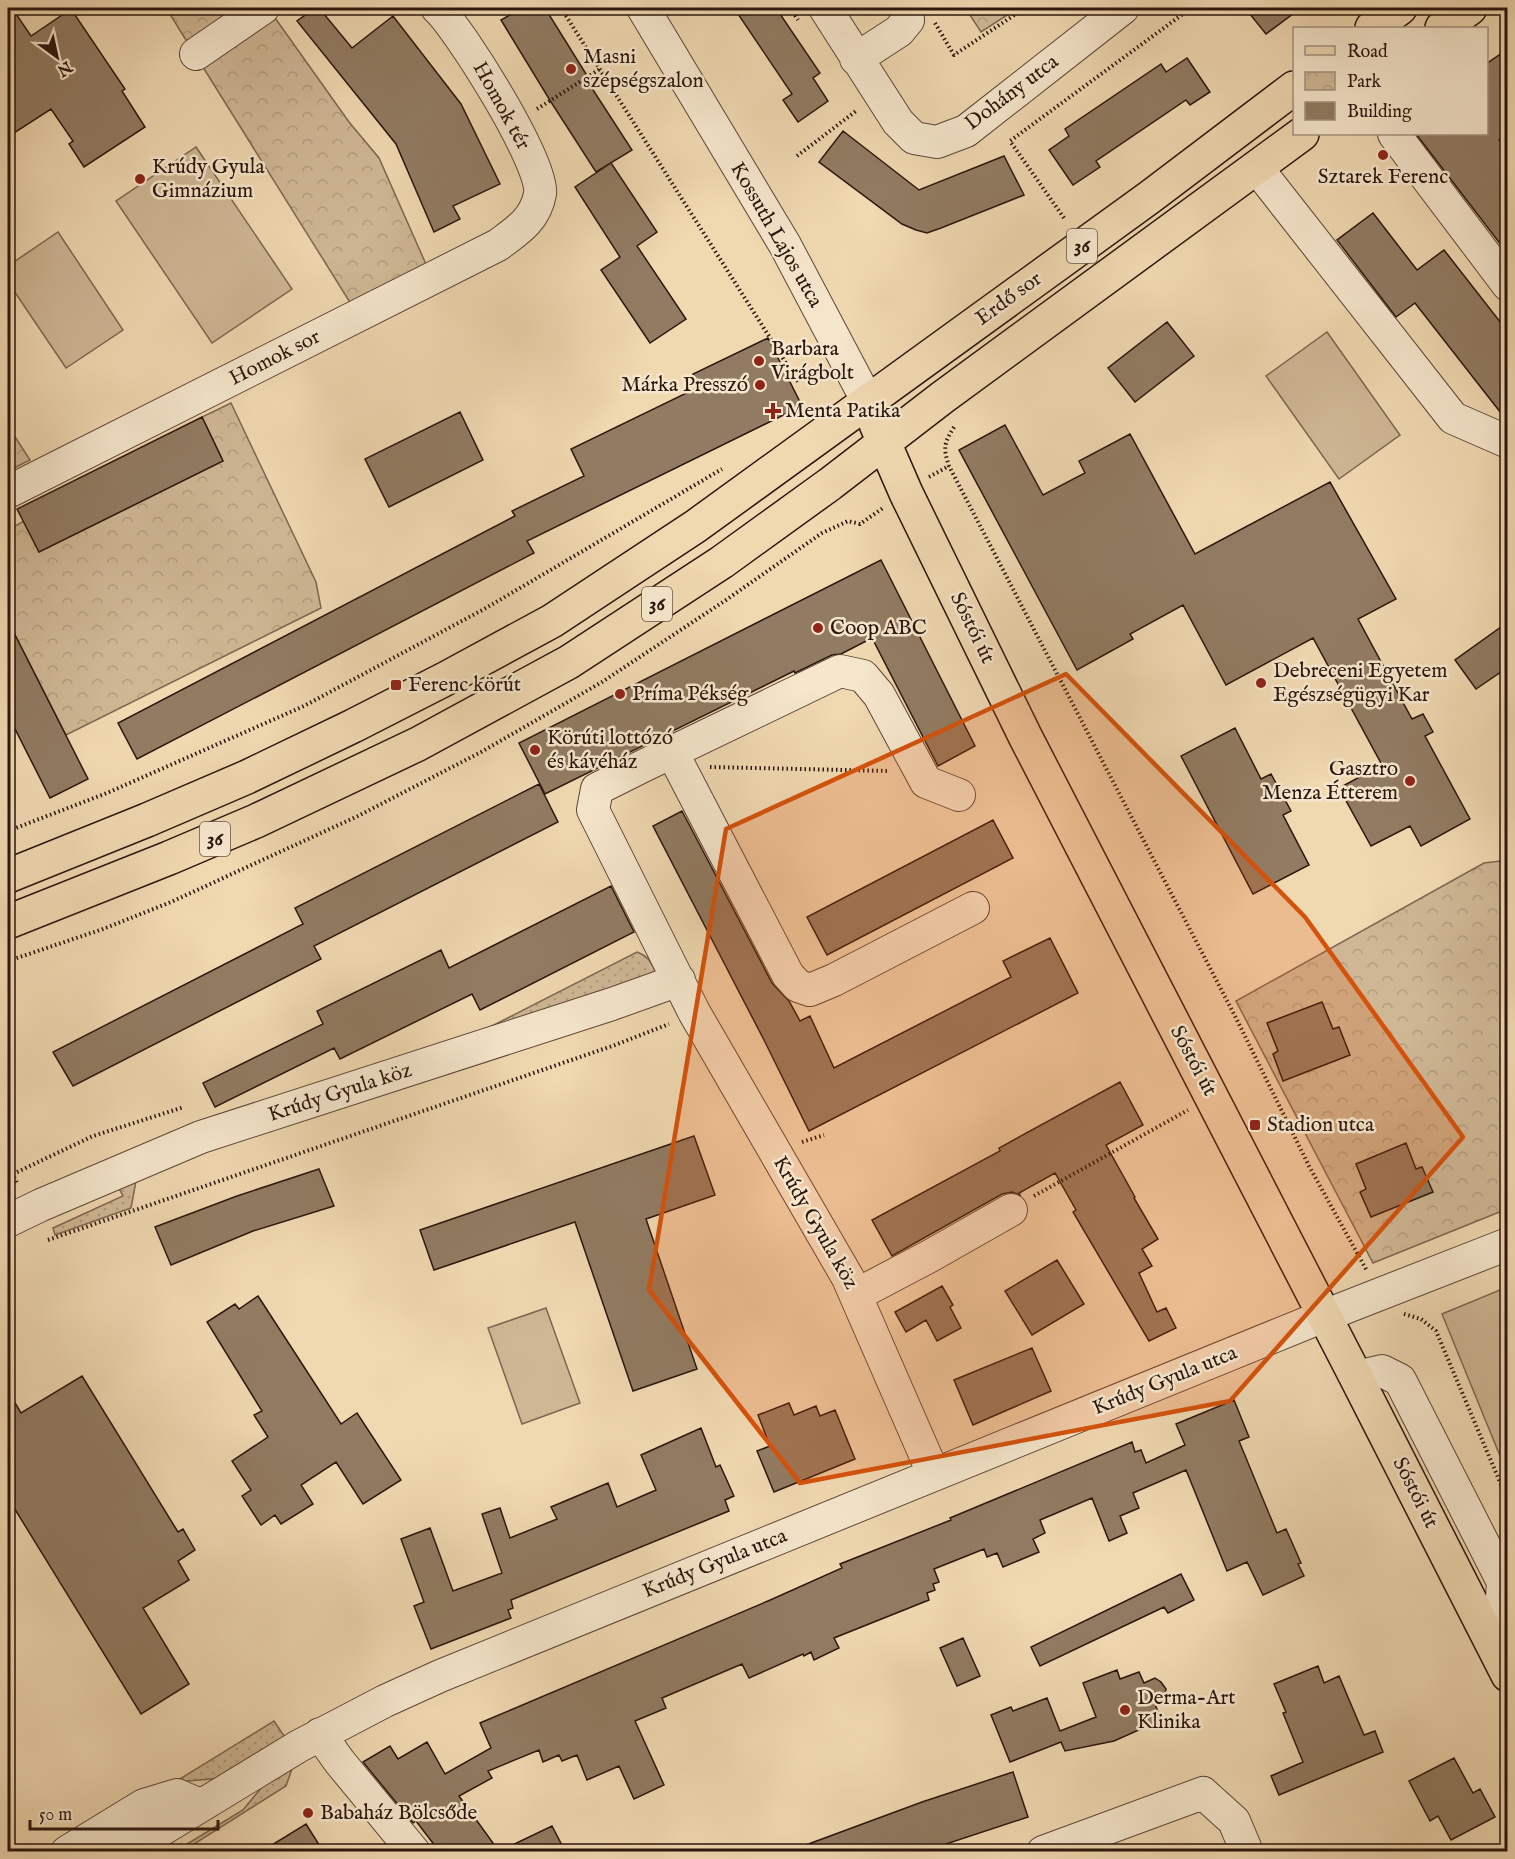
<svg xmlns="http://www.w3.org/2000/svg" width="1515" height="1859" viewBox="0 0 1515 1859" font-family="'IM FELL English',serif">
<defs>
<pattern id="grass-dots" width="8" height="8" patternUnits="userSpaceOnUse" patternTransform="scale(1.5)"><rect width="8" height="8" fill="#cfb795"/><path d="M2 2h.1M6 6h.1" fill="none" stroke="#b29d7f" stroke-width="1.8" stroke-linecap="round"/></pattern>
<pattern id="park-crowns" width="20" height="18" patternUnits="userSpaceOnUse" patternTransform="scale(1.5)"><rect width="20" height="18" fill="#cfb795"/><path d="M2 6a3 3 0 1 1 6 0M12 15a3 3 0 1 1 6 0" fill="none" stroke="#b29d7f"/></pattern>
</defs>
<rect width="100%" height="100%" fill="#f0d8b1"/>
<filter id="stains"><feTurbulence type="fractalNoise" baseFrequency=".00333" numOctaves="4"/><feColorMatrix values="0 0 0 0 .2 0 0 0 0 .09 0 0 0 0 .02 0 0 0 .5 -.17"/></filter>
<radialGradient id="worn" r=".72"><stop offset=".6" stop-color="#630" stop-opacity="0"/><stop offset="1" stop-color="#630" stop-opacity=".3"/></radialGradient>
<path fill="url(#grass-dots)" stroke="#7d6651" stroke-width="1.5" d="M637,952C647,956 651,961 655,971L649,979L490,1027Z
M115,1181H136L131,1208L55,1235L53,1228L123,1196Z
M274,1721L286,1739L223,1778L175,1782Z
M293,1766L286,1786L183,1851L174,1852L243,1810L262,1787Z"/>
<path fill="url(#park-crowns)" stroke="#7d6651" stroke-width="1.5" d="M166,8H268L349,122L379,158L429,271L351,304Z
M975,8H1018L981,32L968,12Z
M231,403L316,582L321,608L66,735L8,621V530L24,521L39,552L223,461L202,417Z
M8,426L30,460L8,471Z
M1500,861L1508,880L1507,1209L1373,1263L1236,1001L1484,863Z"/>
<path fill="#cfb795" stroke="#7d6651" stroke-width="1.5" d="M196,147L292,289L212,343L116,201Z
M58,232L123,330L66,368L8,282V266Z
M1327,332L1400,435L1339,479L1266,376Z
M1507,1287V1473L1442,1314Z
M546,1308L580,1403L522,1424L488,1328Z"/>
<path fill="#917b62" stroke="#2b160d" stroke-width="1.5" d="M8,8H12L31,36L71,9L125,89L122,91L145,127L84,167L69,144L73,141L51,109L14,133L8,123Z
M315,8H319L352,48L393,16L461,104L500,184L453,206L460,219L434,232L396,144L297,21Z
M522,8H545L586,74L584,76L632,150L596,172L551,102L501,20Z
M734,8H776L820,73L813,78L828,101L798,122L783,100L792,94Z
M1245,8H1301L1266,34Z
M1508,49V134L1499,140L1508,150V254L1416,134H1486V64Z
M1187,58L1210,92L1190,105L1186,100L1096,161L1100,167L1073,185L1049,150L1069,136L1065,129L1161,64L1166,72Z
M843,131L919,190L1004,156L1024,195L941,228L927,233L916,230L902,224L819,162Z
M611,163L657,232L637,246L686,319L650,343L601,270L620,257L575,187Z
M1373,213L1417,270L1444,250L1508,332V422L1415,303L1396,317L1337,240Z
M1167,322L1194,356L1135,402L1108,368Z
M768,338L802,406L527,541L534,553L137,759L118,723L515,516L512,511L584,476L571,449L699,387L693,374Z
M460,412L483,460L389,507L365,459Z
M202,417L223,461L39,552L17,509Z
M1005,425L1043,495L1085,473L1079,461L1130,434L1195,554L1330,482L1396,599L1358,619L1412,719L1423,714L1433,732L1425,736L1470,819L1421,846L1410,826L1371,846L1339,788L1382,765L1313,638L1226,685L1183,605L1130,634L1133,639L1077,670L959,450Z
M881,560L975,746L938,766L872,638L841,654L832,655L795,673L794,671L545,794L519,743Z
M8,621L88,779L50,798L8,715Z
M1508,622V667L1476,689L1455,660Z
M1235,728L1261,779L1271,774L1291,811L1283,815L1309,865L1253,894L1181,756Z
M539,784L558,822L314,946L321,959L73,1086L53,1052L303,924L295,908Z
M682,811L772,983L789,1001L800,1021L810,1016L834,1068L1011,977L1003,961L1050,938L1078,993L809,1131L764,1040L653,826Z
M993,820L1013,858L827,955L807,917Z
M611,886L634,932L480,1010L472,994L340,1059L334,1048L215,1107L203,1083L323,1024L317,1011L441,950L449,968Z
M1322,1002L1333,1029L1339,1027L1350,1055L1283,1081L1273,1054L1278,1051L1267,1023Z
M1120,1082L1143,1125L1106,1145L1135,1197L1134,1198L1158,1239L1142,1249L1152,1266L1139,1273L1157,1312L1166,1308L1176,1328L1149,1341L1073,1212L1076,1210L1055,1173L1019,1193L1020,1195L1012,1192L1002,1194L892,1256L872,1220L1000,1151L999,1148Z
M694,1136L715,1195L646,1219L697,1369L633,1391L575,1222L434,1270L420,1230Z
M1406,1143L1416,1169L1422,1167L1433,1192L1371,1217L1360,1192L1366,1189L1356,1164Z
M319,1169L334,1206L253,1231L171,1265L155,1227L237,1196Z
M1057,1260L1084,1304L1032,1335L1005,1291Z
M942,1286L953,1305L950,1307L961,1328L937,1341L926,1320L906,1332L895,1312Z
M258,1296L341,1424L357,1413L401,1480L363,1504L336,1462L301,1485L313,1504L281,1524L275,1515L261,1525L242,1496L251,1490L232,1461L268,1437L254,1415L262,1411L207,1322L235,1304L239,1309Z
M1032,1348L1051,1391L973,1425L954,1380Z
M82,1376L178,1532L183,1529L195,1550L178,1561L189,1580L143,1608L189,1684L141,1714L8,1498V1391L21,1413Z
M1234,1400L1249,1437L1239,1441L1277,1533L1286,1529L1301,1563L1298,1564L1304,1576L1263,1595L1247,1562L1227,1571L1186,1470L1133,1493L1139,1508L1120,1516L1127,1533L1109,1541L1092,1498L1040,1520L1045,1533L1033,1539L1039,1552L1003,1567L997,1553L987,1557L984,1549L934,1569L939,1582L933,1584L935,1590L927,1593L929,1600L834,1638L839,1648L814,1660L811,1652L804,1656L803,1654L749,1678L742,1664L662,1698L666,1708L635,1721L664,1785L634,1799L619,1766L587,1780L577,1755L562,1761L559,1755L543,1762L539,1750L488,1771L492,1778L459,1796L493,1843L481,1851H439L416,1821L413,1823L363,1762L390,1746L398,1759L427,1742L445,1774L491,1748L480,1723L768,1601L842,1568L840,1564L951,1520L950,1518L1132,1442L1135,1452L1141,1450L1146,1463L1185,1445L1176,1424Z
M789,1403L794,1415L816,1406L820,1416L835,1410L855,1459L774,1492L757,1451L770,1446L758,1415Z
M701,1428L716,1467L720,1465L734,1496L725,1500L729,1511L511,1600L513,1608L508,1610L511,1618L431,1649L414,1606L424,1602L401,1539L430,1528L453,1591L502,1573L482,1514L500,1508L510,1538L557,1519L551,1507L608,1483L617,1507L656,1490L641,1455Z
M1181,1574L1194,1600L1168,1613L1164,1607L1040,1666L1031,1647Z
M963,1638L980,1676L957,1686L940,1648Z
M1318,1666L1324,1683L1339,1676L1364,1735L1375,1731L1383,1752L1279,1795L1271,1776L1303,1762L1283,1713L1286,1712L1274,1684Z
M1117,1670L1120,1679L1139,1672L1144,1683L1155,1678L1161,1682L1166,1689L1165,1698L1155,1704L1161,1720L1114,1741L1065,1751L1061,1742L1010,1762L991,1715L1011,1707L1013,1711L1047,1698L1060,1731L1096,1717L1083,1683Z
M1454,1758L1473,1793L1480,1789L1495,1817L1451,1840L1438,1816L1430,1821L1409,1781Z
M1013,1772L1028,1817L937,1847V1845L918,1851H796L795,1849L922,1802Z
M306,1824L323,1851H262Z
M552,1826L565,1851H500Z"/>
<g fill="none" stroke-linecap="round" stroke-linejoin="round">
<defs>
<path id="minor" d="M643,8L785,245L868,402
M825,8L898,122L914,138L937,142L966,131L1123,8
M196,54L263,8
M856,59L899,31L908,20L907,8
M1394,134L1508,285
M1257,168L1453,418L1508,442
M8,492L498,245C518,230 535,220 540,194C546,167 460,29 437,8
M672,752L788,975L798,986L810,990L834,980L973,908
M8,1221L41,1205L201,1137L612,1004L679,980
M856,1295L930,1256L1011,1210
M1356,1377L1382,1371L1400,1380L1503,1582L1501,1613L1489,1638
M934,1475L848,1278L694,1012L593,810L597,789L643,766L840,671L863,676L879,695L926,782L959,795
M320,1734L339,1761L414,1852
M67,1852L144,1805L177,1795L200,1805
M125,1852L299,1746L385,1701L440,1676L1324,1316L1508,1244
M1043,1852L1203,1793L1234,1821L1247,1852"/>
<path id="major" d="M1372,28L1400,8
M1442,28L1470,8
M876,424L906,493L1025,736L1356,1377L1508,1675
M8,876L147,820L247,777L353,726L445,679L552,621L696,526L1150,197L1294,88
M8,922L169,858L256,821L418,744L569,662L722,562L830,484L943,397L1302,134"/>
</defs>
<use href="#minor" stroke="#5c4636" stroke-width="34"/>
<use href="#major" stroke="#2b160d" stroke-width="36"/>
<path stroke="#2b160d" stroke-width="4" stroke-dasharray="1.5 3" stroke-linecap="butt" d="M561,8L798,382
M790,8L798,20
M935,23L954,55L1025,8
M537,109L600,69
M797,156L856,111L855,109
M1064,218L1010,141L1191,8
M954,427C944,443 943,448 949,466L1237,1020L1309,1166L1367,1271
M929,477L949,466
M710,767L889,771
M8,831L107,793L304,706L486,608L722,469
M8,961L103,929L171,902L358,816L483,751L602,682L726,600L822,533L848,521L860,524L883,508
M802,1142L824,1135
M8,1165L18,1185
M13,1174L93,1136L184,1107
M1034,1196L1188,1110
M48,1240L615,1045L669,1024
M1404,1314L1421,1319L1436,1331L1508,1501"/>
<use href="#minor" stroke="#f5e6cc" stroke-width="32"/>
<use href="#major" stroke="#f0d8b1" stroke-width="33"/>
</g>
<path fill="#d5520c" fill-opacity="0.2" stroke="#d5520c" stroke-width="4.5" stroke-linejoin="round" d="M1066,674L1305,917L1463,1137L1230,1401L800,1483L649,1290L726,829Z"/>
<g fill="#8f2418" stroke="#f5e6cc" stroke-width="2">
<circle cx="571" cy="69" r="6"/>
<circle cx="1383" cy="155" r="6"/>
<circle cx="140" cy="179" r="6"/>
<circle cx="759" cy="361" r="6"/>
<circle cx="760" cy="385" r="6"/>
<path d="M770 402h6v6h6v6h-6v6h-6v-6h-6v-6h6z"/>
<circle cx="818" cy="628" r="6"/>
<circle cx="1261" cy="683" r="6"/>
<rect x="390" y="679" width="12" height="12" rx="3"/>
<circle cx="620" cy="694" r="6"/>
<circle cx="535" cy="750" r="6"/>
<circle cx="1410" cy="781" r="6"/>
<rect x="1249" y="1119" width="12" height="12" rx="3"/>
<circle cx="1125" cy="1710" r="6"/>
<circle cx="308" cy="1813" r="6"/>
</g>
<g text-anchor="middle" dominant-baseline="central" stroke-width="5" stroke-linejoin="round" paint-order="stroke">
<g fill="#f5e6cc" stroke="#685446" stroke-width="1.5">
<rect x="1067" y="229" width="30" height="34" rx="4.5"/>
<rect x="642" y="587" width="30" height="34" rx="4.5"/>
<rect x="200" y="822" width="30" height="34" rx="4.5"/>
</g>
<g font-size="20" font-weight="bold" fill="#2b160d">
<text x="1082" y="246">36</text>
<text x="657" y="604">36</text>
<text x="215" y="839">36</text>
</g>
<g font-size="21" fill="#2b160d" stroke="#f5e6cc" text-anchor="start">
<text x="583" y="57">Masni<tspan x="583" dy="24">szépségszalon</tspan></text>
<text x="152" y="167">Krúdy Gyula<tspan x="152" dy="24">Gimnázium</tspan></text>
<text x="1383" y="177" text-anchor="middle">Sztarek Ferenc</text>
<text x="771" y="349">Barbara<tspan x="771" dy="24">Virágbolt</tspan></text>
<text x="748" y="385" text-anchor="end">Márka Presszó</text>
<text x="785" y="411">Menta Patika</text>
<text x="830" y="628">Coop ABC</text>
<text x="1273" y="671">Debreceni Egyetem<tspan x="1273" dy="24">Egészségügyi Kar</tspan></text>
<text x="408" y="685">Ferenc körút</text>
<text x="632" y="694">Príma Pékség</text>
<text x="547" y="738">Körúti lottózó<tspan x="547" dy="24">és kávéház</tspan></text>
<text x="1398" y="769" text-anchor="end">Gasztro<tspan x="1398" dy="24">Menza Étterem</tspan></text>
<text x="1267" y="1125">Stadion utca</text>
<text x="1137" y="1698">Derma-Art<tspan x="1137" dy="24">Klinika</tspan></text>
<text x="320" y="1813">Babaház Bölcsőde</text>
</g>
<g font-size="21" fill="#2b160d" stroke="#f5e6cc">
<text transform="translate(1012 93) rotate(-37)">Dohány utca</text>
<text transform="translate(501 106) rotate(61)">Homok tér</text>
<text transform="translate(776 235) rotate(60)">Kossuth Lajos utca</text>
<text transform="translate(1009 299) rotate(-36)">Erdő sor</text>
<text transform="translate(275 358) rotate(-27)">Homok sor</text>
<text transform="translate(972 628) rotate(64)">Sóstói út</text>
<text transform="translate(1193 1061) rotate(62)">Sóstói út</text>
<text transform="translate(340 1093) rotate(-18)">Krúdy Gyula köz</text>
<text transform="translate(815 1223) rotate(60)">Krúdy Gyula köz</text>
<text transform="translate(1165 1381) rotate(-22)">Krúdy Gyula utca</text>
<text transform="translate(1415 1493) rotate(63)">Sóstói út</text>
<text transform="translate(715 1564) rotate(-22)">Krúdy Gyula utca</text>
</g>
</g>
<rect width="1515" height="1859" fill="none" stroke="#f0d8b1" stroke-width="30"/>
<rect x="9" y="9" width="1497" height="1841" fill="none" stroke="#2b160d" stroke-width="3"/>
<rect x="15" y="15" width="1485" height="1829" fill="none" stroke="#2b160d" stroke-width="1.5"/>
<rect x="1293" y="27" width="195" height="108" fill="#f5e6cc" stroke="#a49380" stroke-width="1.5"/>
<rect x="1305" y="46" width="30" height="9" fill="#f0d8b1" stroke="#a49380" stroke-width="1.5"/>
<text x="1347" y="57" font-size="18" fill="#2b160d">Road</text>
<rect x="1305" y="72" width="30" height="18" fill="url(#park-crowns)" stroke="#a49380" stroke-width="1.5"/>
<text x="1347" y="87" font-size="18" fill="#2b160d">Park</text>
<rect x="1305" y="102" width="30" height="18" fill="#917b62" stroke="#a49380" stroke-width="1.5"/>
<text x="1347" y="117" font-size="18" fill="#2b160d">Building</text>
<g transform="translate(57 57) rotate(147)" stroke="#f5e6cc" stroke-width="4.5" paint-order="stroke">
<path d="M0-4.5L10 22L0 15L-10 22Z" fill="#2b160d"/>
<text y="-9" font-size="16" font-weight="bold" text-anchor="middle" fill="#2b160d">N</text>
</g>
<path d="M30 1820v9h188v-9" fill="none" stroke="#2b160d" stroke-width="3"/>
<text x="39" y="1820" font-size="18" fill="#2b160d" stroke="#f5e6cc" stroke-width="4.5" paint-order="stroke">50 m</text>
<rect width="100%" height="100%" filter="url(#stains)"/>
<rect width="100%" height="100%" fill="url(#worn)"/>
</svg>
